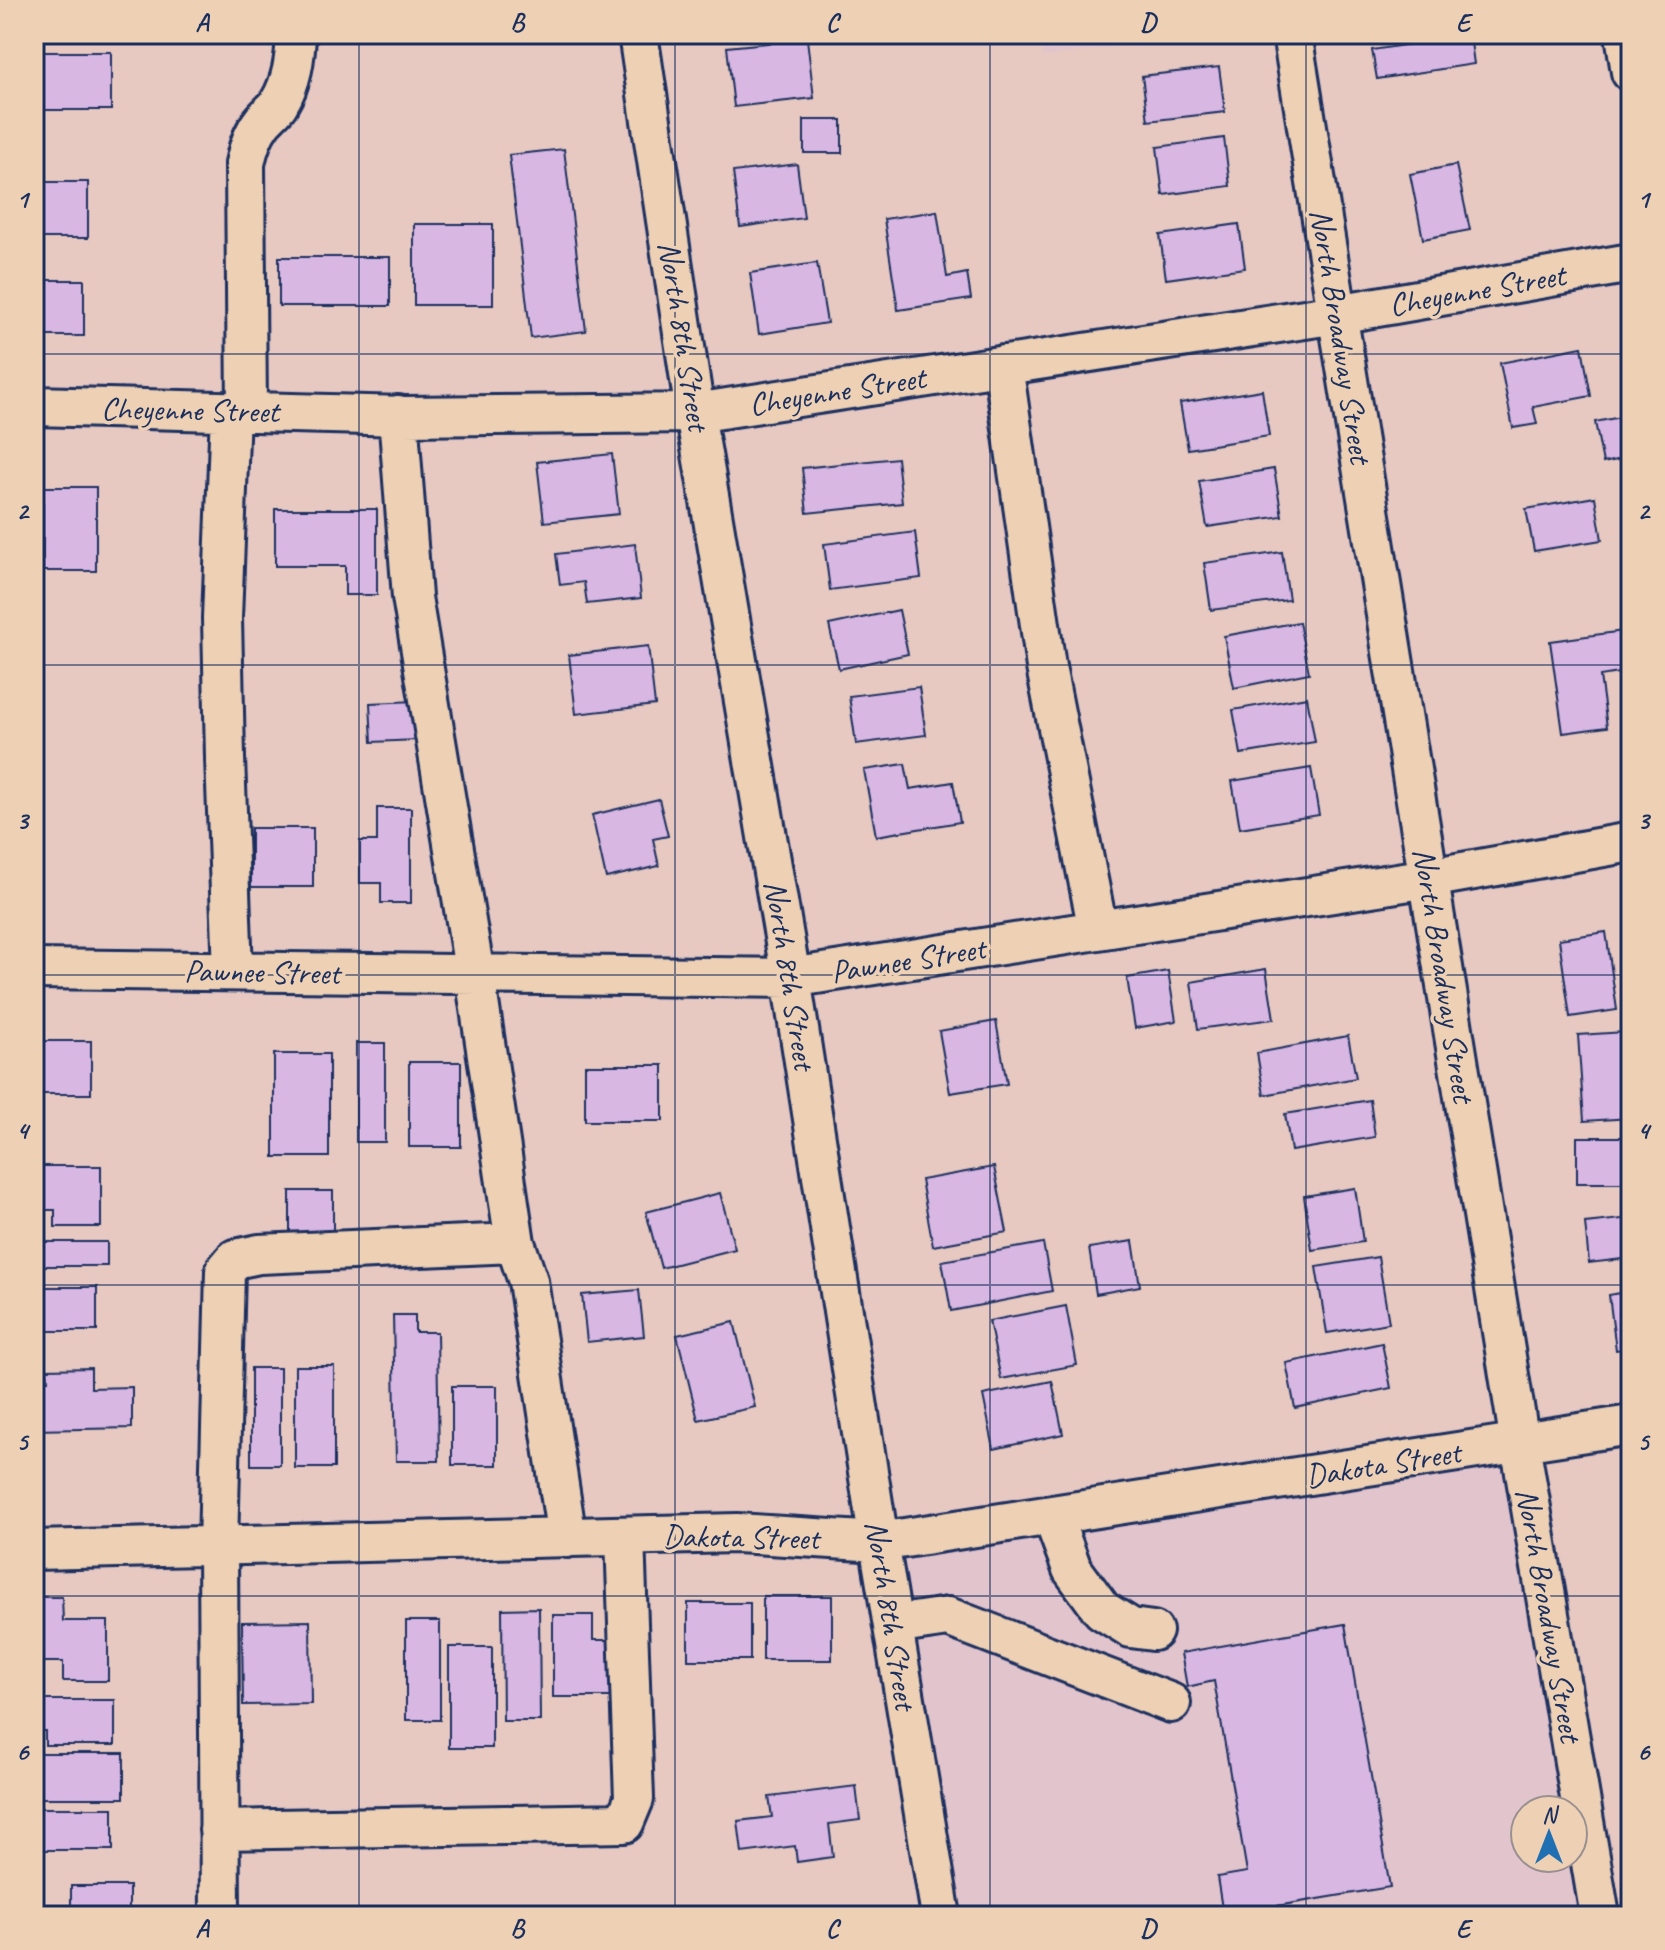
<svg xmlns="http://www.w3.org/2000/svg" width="1665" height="1950" viewBox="0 0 1665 1950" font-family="Caveat,sans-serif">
<rect width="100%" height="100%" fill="#e7c9c2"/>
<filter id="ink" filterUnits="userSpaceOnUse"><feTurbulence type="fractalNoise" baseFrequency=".0125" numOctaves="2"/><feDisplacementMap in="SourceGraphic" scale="16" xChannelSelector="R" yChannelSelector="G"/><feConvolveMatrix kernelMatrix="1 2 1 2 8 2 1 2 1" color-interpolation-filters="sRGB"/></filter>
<g filter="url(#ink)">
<path fill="#e2c4cc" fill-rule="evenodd" d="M1040,34H1209L1043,57Z
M1520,1443L1600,1916H941L879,1542ZM1525,1810H1573V1858H1525Z"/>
<path fill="#d8b7e3" stroke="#1b2f5e" stroke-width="2" d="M464,34H542V39H464Z
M1470,35L1474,64L1377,79L1372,50Z
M807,39L814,98L734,107L727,47Z
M34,52H111V110H34Z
M1219,67L1225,112L1148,121L1142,76Z
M804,120H842V153H804Z
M1224,138L1230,186L1163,195L1157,147Z
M564,149L586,331L531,338L509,155Z
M797,164L804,218L740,227L733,172Z
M1456,165L1470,230L1423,239L1410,174Z
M34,182H88V238H34Z
M937,211L947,277L967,273L971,299L898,310L884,219Z
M414,224H493V305H414Z
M1239,224L1245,268L1166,279L1160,235Z
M279,257H390V306H279Z
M817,263L827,323L759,334L750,273Z
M34,280H84V336H34Z
M1582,347L1591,396L1533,407L1537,424L1513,428L1500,363Z
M1262,390L1269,436L1188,449L1180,403Z
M1631,415V457L1603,463L1595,422Z
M612,454L619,514L544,522L537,462Z
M897,458L902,503L807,513L802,468Z
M1274,469L1282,516L1207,527L1199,481Z
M43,487H96V571H43Z
M1595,497L1602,540L1534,551L1526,509Z
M275,509H377V595H345V566H275Z
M915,532L921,578L830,590L824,544Z
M635,544L641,598L587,604L584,582L560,585L556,554Z
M1282,552L1289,600L1211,610L1204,563Z
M899,610L908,654L839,669L829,625Z
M1299,622L1309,673L1234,688L1224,636Z
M1631,630V671L1600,676L1607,727L1563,733L1550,641Z
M648,646L655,705L576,714L569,655Z
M919,687L926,735L856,744L849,696Z
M1307,697L1315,742L1241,754L1233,710Z
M417,701L418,740L372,742L370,703Z
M905,764L910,789L953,782L960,822L876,836L864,770Z
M1311,768L1319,815L1240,828L1232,781Z
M659,799L668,836L653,839L659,866L606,878L592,815Z
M377,808H411V903H381V883H360V841H377Z
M251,828H313V887H251Z
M1606,932L1617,1010L1570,1017L1559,939Z
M1266,969L1274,1019L1198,1029L1191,982Z
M1168,971L1176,1021L1135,1028L1127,978Z
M996,1021L1007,1084L950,1093L939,1031Z
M1625,1032L1631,1118L1584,1121L1578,1035Z
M1348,1036L1356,1078L1264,1095L1257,1053Z
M34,1041H91V1094H34Z
M356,1043H385V1142H356Z
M274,1054H329V1157H274Z
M409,1062H461V1147H409Z
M585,1065H663V1121H585Z
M1370,1100L1375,1137L1291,1151L1285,1114Z
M1577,1137H1631V1183H1577Z
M34,1166H101V1227H55V1210H34Z
M994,1167L1007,1232L933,1246L921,1180Z
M1355,1188L1363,1242L1312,1250L1304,1196Z
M290,1191H333V1241H290Z
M720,1193L735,1249L661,1268L646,1212Z
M1631,1218V1258L1589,1263L1585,1223Z
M1133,1241L1140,1286L1096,1294L1089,1248Z
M34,1242H107V1266H34Z
M1043,1243L1052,1291L951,1311L942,1261Z
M1378,1257L1389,1323L1327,1333L1316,1267Z
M34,1287H97V1331H34Z
M639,1290L644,1336L587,1342L582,1295Z
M1631,1291V1348L1616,1350L1609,1295Z
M1066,1306L1077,1365L1001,1379L989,1321Z
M393,1315H415V1332H437L439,1461H396Z
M734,1322L755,1407L698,1420L677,1335Z
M1382,1343L1391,1388L1295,1408L1286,1363Z
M295,1366H334V1468H295Z
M91,1368V1388L132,1387V1428L34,1430V1380H48L47,1369Z
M251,1368H280V1465H251Z
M1052,1381L1063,1434L994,1449L983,1395Z
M452,1386H497V1465H452Z
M763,1596H832V1660H763Z
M34,1597H62L63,1621H108V1681H63V1662H34Z
M688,1603H750V1660H688Z
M539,1608L540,1721H503L502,1609Z
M553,1615H593V1640H613V1697H553Z
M310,1621L311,1704L243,1705L242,1622Z
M406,1621H440V1720H406Z
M1345,1624L1390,1887L1223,1915L1217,1877L1247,1872L1214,1681L1187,1687L1181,1653Z
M449,1647H492V1748H449Z
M34,1700H115V1745H45V1731H34Z
M34,1753H124V1798H34Z
M856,1786L860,1820L829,1824L833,1857L797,1862L795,1846L742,1853L738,1821L772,1817L769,1797Z
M34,1808H113V1850H34Z
M71,1886H129V1916H71Z"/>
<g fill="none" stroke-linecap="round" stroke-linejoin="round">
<defs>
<path id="minor" d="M638,34L695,413L791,978L879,1542L941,1916
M1292,34L1520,1443L1600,1916
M1625,34L1631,72
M1003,365L1046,667L1098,930
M34,406L405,416L695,413L1337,314L1631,263
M230,411L222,618L225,758L233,971
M247,411L245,164C248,148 252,135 262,122C267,115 275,110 279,103C292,82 295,58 296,34
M398,415L412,597L475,975L515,1243L528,1281L567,1538
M34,969L791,978L1429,878L1631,842
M1052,1515L1072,1569L1102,1610L1131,1628L1153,1631
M34,1550L737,1533L879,1542L1631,1425
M893,1625L948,1617L1171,1703
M219,1830L624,1823L634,1799L625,1536
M220,1916L218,1546L225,1271L235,1259L259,1254L515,1243"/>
</defs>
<use href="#minor" stroke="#1b2f5e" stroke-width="44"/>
<use href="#minor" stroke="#eed1b4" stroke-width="38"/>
</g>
</g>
<path fill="none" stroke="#1b2f5e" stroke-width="2" stroke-opacity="0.55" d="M359,34V1916M675,34V1916M990,34V1916M1306,34V1916M34,354H1631M34,665H1631M34,975H1631M34,1285H1631M34,1596H1631"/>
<g text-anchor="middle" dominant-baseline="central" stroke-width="7" stroke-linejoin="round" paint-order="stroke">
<g font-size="32" fill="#1b2f5e" stroke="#eed1b4">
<text transform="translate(1477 290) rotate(-10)">Cheyenne Street</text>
<text transform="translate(684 336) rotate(81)">North 8th Street</text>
<text transform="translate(1341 336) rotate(81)">North Broadway Street</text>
<text transform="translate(837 391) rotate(-9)">Cheyenne Street</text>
<text transform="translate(190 410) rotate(1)">Cheyenne Street</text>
<text transform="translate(908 960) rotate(-9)">Pawnee Street</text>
<text transform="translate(262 972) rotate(1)">Pawnee Street</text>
<text transform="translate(790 975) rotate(81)">North 8th Street</text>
<text transform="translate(1444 975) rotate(81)">North Broadway Street</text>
<text transform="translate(1383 1464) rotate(-9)">Dakota Street</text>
<text transform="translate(741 1537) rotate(1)">Dakota Street</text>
<text transform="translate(891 1615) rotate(81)">North 8th Street</text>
<text transform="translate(1549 1615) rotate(80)">North Broadway Street</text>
</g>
</g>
<rect width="1665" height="1950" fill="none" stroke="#eed1b4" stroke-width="88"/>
<g transform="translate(1549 1834)"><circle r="38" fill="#eed1b4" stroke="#9a9092" stroke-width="2"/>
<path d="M0-6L14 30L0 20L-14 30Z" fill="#1f6fb2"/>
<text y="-12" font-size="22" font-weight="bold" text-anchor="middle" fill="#1b2f5e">N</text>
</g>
<rect x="44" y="44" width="1577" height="1862" fill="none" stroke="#1b2f5e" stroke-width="3"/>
<g font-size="26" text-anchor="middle" font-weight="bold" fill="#1b2f5e">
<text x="202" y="31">A</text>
<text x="517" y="31">B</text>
<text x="832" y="31">C</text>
<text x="1148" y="31">D</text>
<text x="1463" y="31">E</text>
<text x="22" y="208">1</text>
<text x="1643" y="208">1</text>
<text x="22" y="519">2</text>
<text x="1643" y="519">2</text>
<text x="22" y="829">3</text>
<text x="1643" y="829">3</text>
<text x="22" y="1139">4</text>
<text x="1643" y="1139">4</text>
<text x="22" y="1450">5</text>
<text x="1643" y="1450">5</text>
<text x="22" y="1760">6</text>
<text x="1643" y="1760">6</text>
<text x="202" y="1937">A</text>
<text x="517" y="1937">B</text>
<text x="832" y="1937">C</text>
<text x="1148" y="1937">D</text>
<text x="1463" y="1937">E</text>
</g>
</svg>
